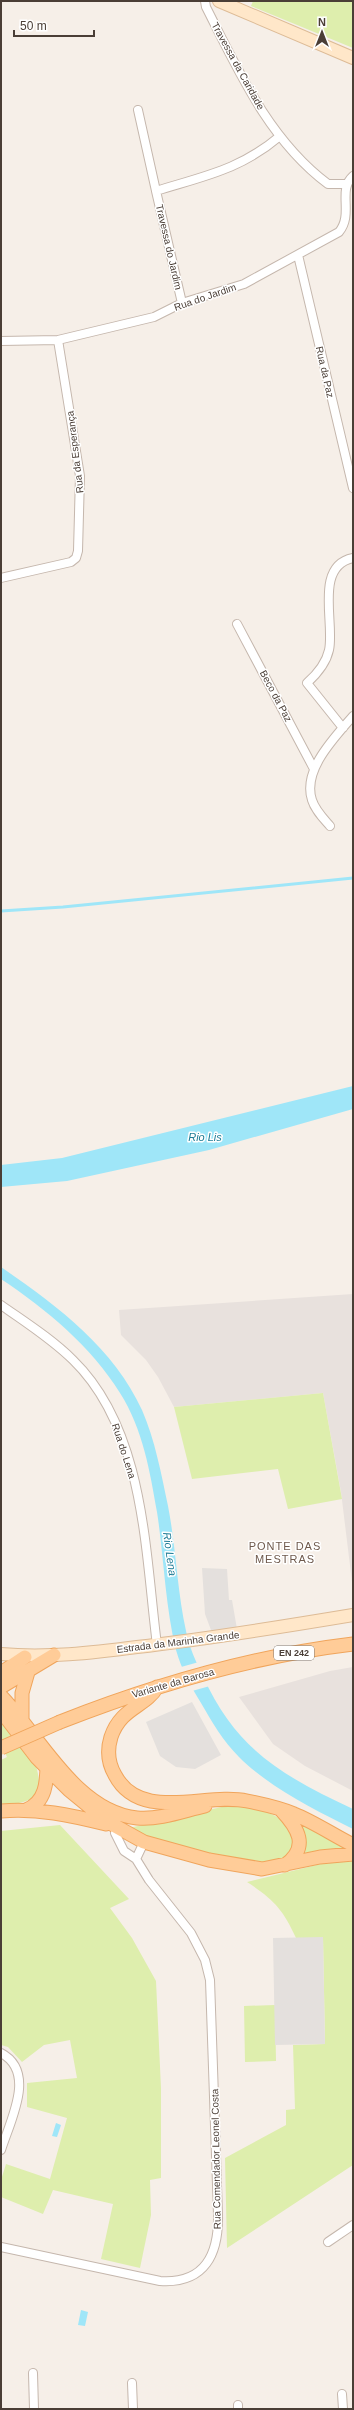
<svg xmlns="http://www.w3.org/2000/svg" width="354" height="2410" viewBox="0 0 354 2410" font-family="Helvetica,sans-serif">
<rect width="100%" height="100%" fill="#f6efe8"/>
<path fill="#e8e1dd" d="M353,1294V1590L341,1492L323,1393L174,1407L158,1377L146,1360L121,1335L119,1310Z
M353,1667V1791L305,1766L273,1744L239,1697L330,1671Z"/>
<path fill="#deeead" d="M253,1H353V48L251,6Z
M323,1393L342,1499L288,1509L278,1469L192,1479L174,1407Z
M1,1719L36,1766C46,1800 30,1802 1,1806V1760L7,1757L1,1744Z
M226,1806C252,1805 290,1812 293,1843C294,1849 288,1856 282,1859C253,1871 156,1842 129,1828Z
M300,1823L348,1847L305,1853L306,1840Z
M60,1825L129,1899L110,1908L132,1938L156,1981L161,2088V2178L150,2180L151,2215L140,2268L101,2259L113,2204L53,2190L43,2214L1,2197V2180L6,2164L50,2179L67,2118L27,2107V2083L77,2078L70,2040L44,2045L22,2062L8,2047L1,2045V1831Z
M353,1860V2165L227,2248L225,2158L286,2125V2110L295,2109L293,2045L325,2044L323,1938H296C283,1909 273,1899 247,1882L333,1861Z
M275,2005L276,2061L245,2062L244,2006Z"/>
<path fill="#e4e0dd" d="M202,1568L227,1569L229,1600H232L237,1629L216,1632L211,1630L205,1614Z
M192,1702L221,1755L195,1769L176,1767L160,1756L146,1722Z
M323,1937L325,2044L275,2045L273,1938Z"/>
<path fill="#9fe6f8" d="M353,1086V1109L209,1150L67,1181L1,1187V1165L62,1158Z
M1,1267C55,1304 114,1348 142,1410C155,1440 161,1473 168,1506C176,1547 177,1590 186,1631C189,1647 196,1662 203,1676C236,1750 283,1776 353,1809V1829C315,1810 269,1787 239,1757C223,1741 212,1722 201,1703C191,1687 181,1668 176,1650C165,1605 164,1557 157,1512C150,1472 143,1429 120,1393C91,1346 47,1310 1,1279Z
M56,2123L61,2125L57,2137L52,2136Z
M81,2310L88,2312L85,2326L78,2325Z"/>
<path fill="#f6efe8" d="M199,1662L210,1686L192,1691L181,1667Z"/>
<g fill="none" stroke-linecap="round" stroke-linejoin="round">
<path stroke="#9fe6f8" stroke-width="3" d="M1,911L63,907L353,878"/>
<defs>
<path id="street" d="M205,1L206,7C238,70 269,140 328,184H347
M138,110L156,191C204,176 240,170 280,136
M156,191L182,303
M298,255L353,488
M1,341L58,340L154,317L182,303L244,284L339,232C354,214 337,190 353,176
M1,578L71,562L76,558L78,551L80,476L58,340
M237,624L314,769
M343,728L307,683C317,674 326,664 329,650C335,623 314,566 353,558
M330,826C323,818 315,810 312,800C302,770 335,737 353,716
M1,1305C25,1322 52,1339 73,1360C145,1430 145,1552 157,1645
M136,1859L144,1842
M1,2053C37,2072 10,2121 1,2150
M328,2242L353,2225
M1,2247L160,2281C205,2284 219,2254 218,2214L210,1980L205,1960L191,1933L149,1880L136,1859L124,1851L115,1833L117,1827
M33,2373L34,2409
M132,2383L133,2409
M342,2394L343,2409
M238,2405V2409"/>
<path id="secondary" d="M219,1L353,58
M1,1654C46,1658 92,1653 137,1647C209,1639 281,1627 353,1615"/>
<path id="primary" d="M1,1673L25,1657
M1,1687L54,1655
M157,1687C146,1707 121,1707 111,1737C107,1750 108,1763 115,1775C140,1823 206,1792 247,1801C262,1804 280,1808 294,1814C314,1822 333,1835 353,1845
M1,1696C39,1735 76,1812 137,1818C160,1820 183,1811 205,1806
M1,1711L37,1758L69,1790L108,1822L144,1842L209,1860L262,1869L320,1857L353,1854
M22,1722V1693L28,1672
M60,1722C154,1685 252,1656 353,1644
M26,1810C46,1802 47,1782 47,1763
M281,1810C298,1828 310,1847 285,1865
M1,1811C38,1808 70,1815 106,1824"/>
</defs>
<use href="#street" stroke="#c5b7ad" stroke-width="10"/>
<use href="#secondary" stroke="#ddbb96" stroke-width="14"/>
<use href="#primary" stroke="#f0a55c" stroke-width="15"/>
<use href="#street" stroke="#fff" stroke-width="8"/>
<use href="#secondary" stroke="#ffe7c9" stroke-width="12"/>
<use href="#primary" stroke="#ffcc98" stroke-width="13"/>
<defs>
<path id="primary-bridge" d="M1,1748L60,1722"/>
</defs>
<use href="#primary-bridge" stroke="#f0a55c" stroke-width="15" stroke-linecap="butt"/>
<use href="#primary-bridge" stroke="#ffcc98" stroke-width="13"/>
</g>
<g text-anchor="middle" dominant-baseline="central" stroke-width="3" stroke-linejoin="round" paint-order="stroke">
<rect fill="#fff" stroke="#807872" stroke-width="1" x="274" y="1646" width="40" height="14" rx="3"/>
<g font-size="9" font-weight="bold" fill="#4a3e36">
<text x="294" y="1653">EN 242</text>
</g>
<g font-size="10" fill="#4a3e36" stroke="#fff">
<text transform="translate(238 66) rotate(61)">Travessa da Caridade</text>
<text transform="translate(169 247) rotate(77)">Travessa do Jardim</text>
<text transform="translate(205 297) rotate(-19)">Rua do Jardim</text>
<text transform="translate(325 372) rotate(77)">Rua da Paz</text>
<text transform="translate(75 452) rotate(-97)">Rua da Esperança</text>
<text transform="translate(276 696) rotate(62)">Beco da Paz</text>
<text transform="translate(124 1451) rotate(72)">Rua do Lena</text>
<text transform="translate(178 1642) rotate(-7)">Estrada da Marinha Grande</text>
<text transform="translate(173 1683) rotate(-16)">Variante da Barosa</text>
<text transform="translate(216 2159) rotate(-91)">Rua Comendador Leonel Costa</text>
</g>
<g font-size="11" font-style="italic" fill="#1e7c96" stroke="#fff">
<text x="205" y="1137">Rio Lis</text>
<text transform="translate(170 1554) rotate(82)">Rio Lena</text>
</g>
<g font-size="11" letter-spacing="1" fill="#6e594c" stroke="#fff">
<text x="285" y="1546">PONTE DAS<tspan x="285" dy="13">MESTRAS</tspan></text>
</g>
</g>
<rect width="354" height="2410" fill="none" stroke="#4a3e36" stroke-width="4"/>
<g transform="translate(322 32)" stroke="#ffffff" stroke-width="3" paint-order="stroke">
<path d="M0-3L7 15L0 10L-7 15Z" fill="#4a3e36"/>
<text y="-6" font-size="11" font-weight="bold" text-anchor="middle" fill="#4a3e36">N</text>
</g>
<path d="M14 30v6h80v-6" fill="none" stroke="#4a3e36" stroke-width="2"/>
<text x="20" y="30" font-size="12" fill="#4a3e36" stroke="#ffffff" stroke-width="3" paint-order="stroke">50 m</text>
</svg>
